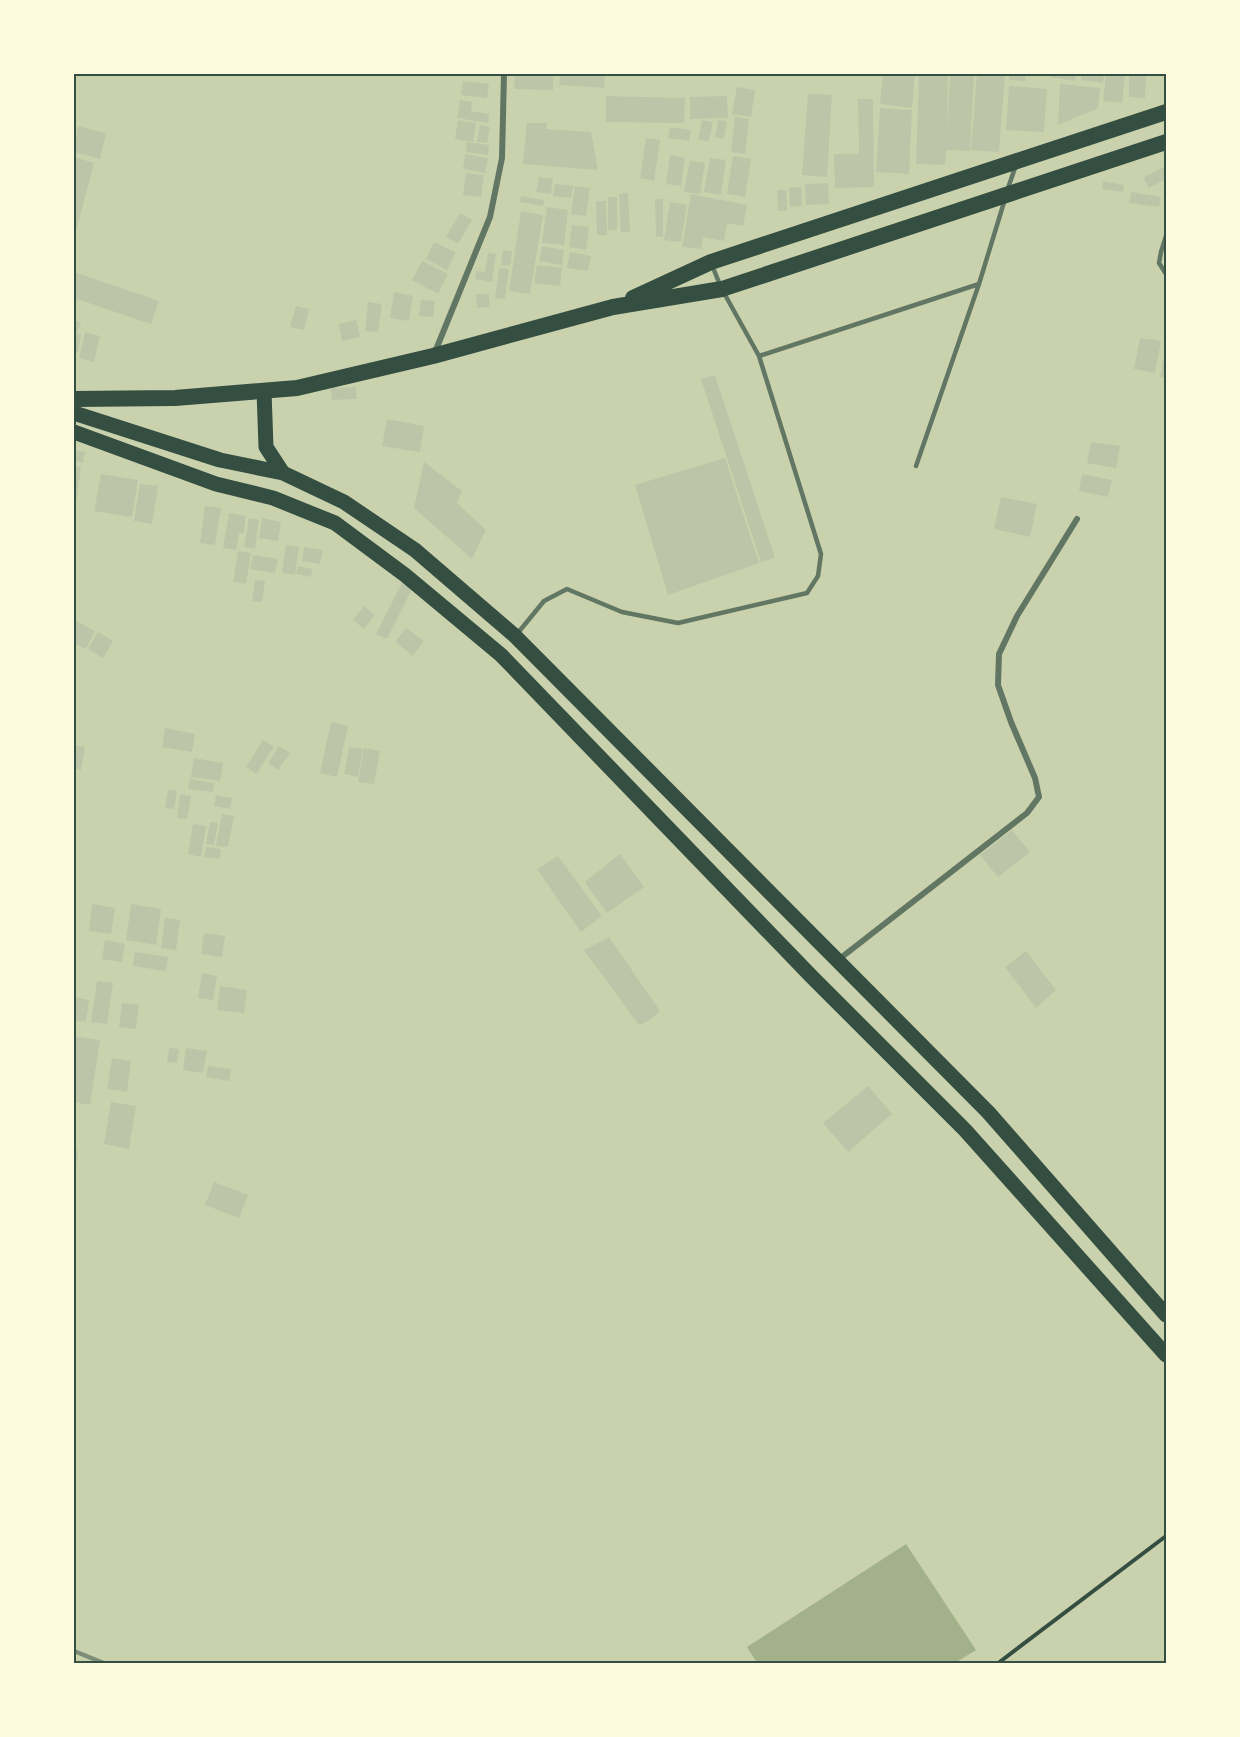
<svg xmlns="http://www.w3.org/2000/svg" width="1240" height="1737" viewBox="0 0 1240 1737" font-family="'Fira Sans Condensed',sans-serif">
<rect width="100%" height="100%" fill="#e9edc9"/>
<path fill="#cad2ad" d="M74,74H1166V1663H74Z"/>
<path fill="#a3b18a" d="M906,1544L976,1650L955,1663H757L747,1647Z"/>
<path fill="#bcc5a7" d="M515,74L553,75V90L514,89Z
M560,74H605L604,88L559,85Z
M883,74H915L912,108L880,104Z
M919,74H948L947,134L950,74H974L970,151L946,150L945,165L916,164Z
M977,74H1005L999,152L971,150Z
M1010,74H1026L1025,81L1009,80Z
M1050,74H1076L1075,81L1050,77Z
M1082,74H1104L1103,83L1081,80Z
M1106,74H1125L1122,103L1103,101Z
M1129,74H1146L1145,98L1129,97Z
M463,81L489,84L487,98L461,95Z
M1060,84L1100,88L1098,108L1058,125Z
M1009,86L1047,89L1044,132L1006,130Z
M737,87L755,90L751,117L732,114Z
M808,94L832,95L827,177L802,175Z
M606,96L685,98L684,123L606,122Z
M727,96L728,118L690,119V97Z
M858,99H873L874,187L835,188L834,154H859Z
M460,100L472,102L471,111L489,114L488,123L457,118Z
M880,108L912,110L909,174L876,172Z
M735,117L749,119L745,154L731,152Z
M458,120L476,123L473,142L455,139Z
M702,120L713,122L709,141L698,140Z
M718,120L727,121L724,139L715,137Z
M527,123H547L546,129L591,132L598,170L523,164Z
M480,125L490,127L487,143L477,142Z
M78,126L106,133L100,159L74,152Z
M670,127L691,130L689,141L668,138Z
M646,138L660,140L654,181L640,178Z
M467,142L489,145L488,155L466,152Z
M465,154L488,158L485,173L463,169Z
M670,155L685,158L681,186L666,184Z
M733,156L751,159L745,197L727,194Z
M74,157L94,163L74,239Z
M710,158L726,160L721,195L704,192Z
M690,161L705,163L700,194L684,192Z
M1166,166V179L1149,188L1143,178Z
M466,173L484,175L481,197L463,195Z
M539,177L553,179L551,194L536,192Z
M1103,181L1124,185L1123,192L1102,189Z
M828,183L829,204L806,205L805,184Z
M555,184L573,186L571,198L553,196Z
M575,186L590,188L586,216L571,214Z
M801,187L802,206L790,207L789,188Z
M777,190H786L787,211H778Z
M1131,192L1161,197L1159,207L1129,203Z
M628,193L630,232H621L619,194Z
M691,194L747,205L743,226L727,223L724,241L703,237L701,249L682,247Z
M521,196L544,200L543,206L520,202Z
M608,197H617V230H608Z
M655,199H663V237H656Z
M596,201H606L607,235H597Z
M670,202L687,205L681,242L664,240Z
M547,207L568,210L564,245L542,243Z
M521,211L543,215L530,294L509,291Z
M460,213L472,220L458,244L446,237Z
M572,225L589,227L586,250L569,247Z
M434,242L456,252L447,270L426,259Z
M542,246L564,250L562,265L539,261Z
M503,250L512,251L510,266L501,265Z
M570,252L591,256L588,271L567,268Z
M488,253L496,254L492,282L475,279L476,271L485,272Z
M422,261L448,274L438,294L412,280Z
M537,265L562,268L560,286L534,283Z
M499,268L509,269L505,299L495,298Z
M74,272L159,301L151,324L74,298Z
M394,292L413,296L409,321L390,318Z
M476,294H489L490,307L477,308Z
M421,300L435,301L433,317L419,316Z
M368,302L382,304L378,332L365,331Z
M296,306L309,309L304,330L290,327Z
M74,320L81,322L78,332L74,331Z
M356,320L360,337L342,341L339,324Z
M85,332L100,336L94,362L79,358Z
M74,333L81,334L78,353L74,352Z
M1140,338L1161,341L1155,373L1134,369Z
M1163,360L1166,361V378L1160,377Z
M715,375L775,558L761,562L701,379Z
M356,387L357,399L332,400L331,388Z
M387,419L424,426L420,452L382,446Z
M1091,442L1120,446L1116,468L1087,463Z
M74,450L85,452L83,463L74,461Z
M725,458L759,563L668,595L635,485Z
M424,462L462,491L457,503L486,530L472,559L414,508Z
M74,466L81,467L75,511H74Z
M101,474L138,480L132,517L94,511Z
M1082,474L1112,480L1108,497L1079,491Z
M140,484L158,486L152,524L134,521Z
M1001,497L1037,504L1030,537L994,529Z
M205,506L221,508L215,545L200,543Z
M229,513L246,516L244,533H239L236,550L223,548Z
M249,518L259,520L255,549L244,547Z
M262,518L281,522L278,541L259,538Z
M286,545L299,547L295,575L282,573Z
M304,547L323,550L320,564L302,561Z
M238,551L251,553L246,584L233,582Z
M253,555L278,559L275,573L250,569Z
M298,566L312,569L311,577L296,574Z
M255,580L265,581L262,602L252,601Z
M402,583L412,589L387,639L376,634Z
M364,606L375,615L364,629L353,620Z
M74,620L95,631L86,649L74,643Z
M406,628L424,641L413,656L395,642Z
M98,632L113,641L103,658L88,649Z
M331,722L348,726L337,777L320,773Z
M165,728L195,734L192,752L162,747Z
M263,740L274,747L256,774L246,767Z
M74,745L85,747L81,770L74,768Z
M279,746L290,753L278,770L268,763Z
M349,747L363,749L358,777L344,774Z
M364,748L380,751L374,784L358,782Z
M194,758L223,763L220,781L191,777Z
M190,779L214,783L213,792L188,789Z
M168,790L177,791L174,809L165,808Z
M180,794L191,796L187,819L177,818Z
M216,795L232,798L230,809L214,806Z
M222,814L234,816L228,847L216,846Z
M210,822L218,823L214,845L206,844Z
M193,824L206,826L201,857L188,854Z
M1012,830L1030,852L998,877L980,855Z
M206,847L221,849L220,859L204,857Z
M620,854L644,887L607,913L585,882Z
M558,856L602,916L581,932L537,869Z
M92,904L115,908L111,934L89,931Z
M131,904L161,909L156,945L126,940Z
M165,918L180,920L176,950L161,948Z
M204,933L225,936L222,957L201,954Z
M609,937L660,1011L650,1020L639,1025L584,950Z
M105,940L125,944L122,962L102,959Z
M1026,951L1056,990L1036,1008L1005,967Z
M135,952L168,957L166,971L133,966Z
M202,973L217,976L213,1000L198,998Z
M97,981L113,983L107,1024L91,1022Z
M220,986L247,990L244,1013L217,1010Z
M74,997L89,1000L86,1022L74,1020Z
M122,1003L139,1005L136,1029L119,1027Z
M74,1036L100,1040L90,1105L74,1102Z
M169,1048L179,1049L177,1063L167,1062Z
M186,1048L207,1051L203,1073L183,1070Z
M112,1058L131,1061L127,1092L107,1089Z
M208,1066L231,1069L229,1081L206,1077Z
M868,1086L892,1114L848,1152L823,1123Z
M111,1102L136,1106L129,1149L104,1144Z
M74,1150L78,1151L75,1171H74Z
M214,1182L248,1195L239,1218L205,1205Z"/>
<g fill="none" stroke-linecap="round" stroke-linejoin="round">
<path stroke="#344e41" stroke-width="4" d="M997,1664L1166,1536"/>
<path stroke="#617663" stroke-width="4.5" d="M1008,188L1015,168
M1166,236L1161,252L1159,263L1166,274
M712,265L720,285
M759,356L979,284L1005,199
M916,466L979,284
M517,634L544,601L567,589L622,612L678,623L807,593L818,576L821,554L759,356L724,293"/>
<path stroke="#617663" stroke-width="6" d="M435,352L490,217L502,158L504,74
M838,960L1027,813L1039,797L1035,778L1011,722L998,685L999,654L1017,616L1077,519"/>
<path stroke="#344e41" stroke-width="15" d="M264,391L266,447L283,473
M74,413L220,460L283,473L344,502L415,550L515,636L988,1112L1166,1315
M74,432L216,484L273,498L335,523L405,575L501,655L811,976L965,1130L1166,1355"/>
<path stroke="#344e41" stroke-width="16" d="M633,298L711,262L1166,112
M74,399L175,398L297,388L433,356L613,307L722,289L1166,142"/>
<path stroke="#7c8e77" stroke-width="4.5" d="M74,1651L106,1664"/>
</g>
<rect width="1240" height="1737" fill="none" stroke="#fefae0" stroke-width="150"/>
<rect x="75" y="75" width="1090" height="1587" fill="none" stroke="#344e41" stroke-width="2"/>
</svg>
